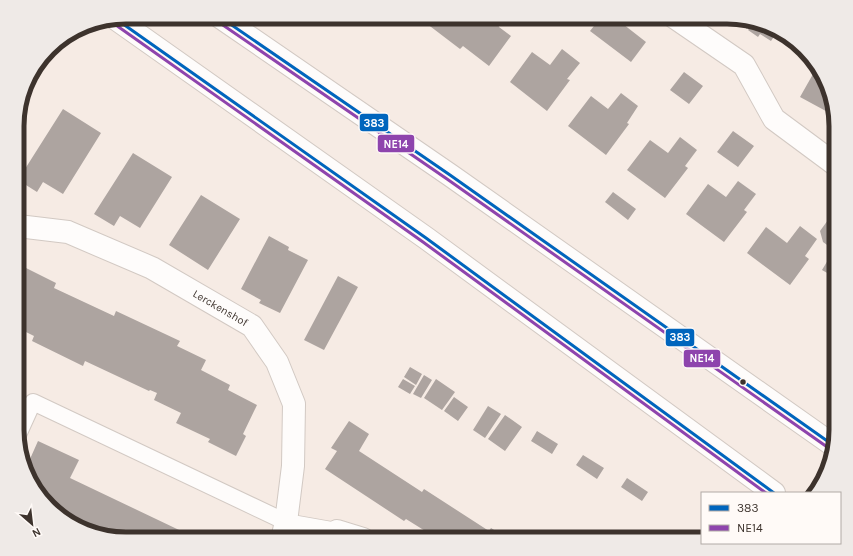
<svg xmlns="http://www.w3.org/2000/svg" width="853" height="556" viewBox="0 0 853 556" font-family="Karla,sans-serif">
<rect width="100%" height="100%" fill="#f6ebe4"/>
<path fill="#ada4a0" d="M418,17H485L498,22L499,27L511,36L489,66L463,46L460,49Z
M601,17H614L646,42L631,62L590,31Z
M739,20L750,24H751L747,29L737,22Z
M752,24L766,29L777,32L771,41L760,34L758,37L748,30Z
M562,49L580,63L567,79L570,80L547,111L510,82L532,52L550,65Z
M817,67L822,72L835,116L800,97Z
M684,72L703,86L689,104L670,90Z
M26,86L30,88L22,101H21Z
M621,93L638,106L627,123L629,124L606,155L568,126L591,96L608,109Z
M63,109L101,133L63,194L43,182L37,192L18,180Z
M733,131L754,146L738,167L717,152Z
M680,137L697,150L685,166L688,168L665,198L627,170L650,140L668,153Z
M133,153L172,177L140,228L120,216L114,226L94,214Z
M738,181L756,194L744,210L747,212L724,242L686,214L708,184L726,197Z
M613,192L636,209L628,220L605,202Z
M201,195L240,219L208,270L169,245Z
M836,209V278L822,270L834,250L823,242L820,231Z
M800,226L817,239L805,256L809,259L790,285L747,253L766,227L787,243Z
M269,236L289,247L288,250L308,260L280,313L259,303L261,300L241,289Z
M18,264L56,283L54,288L114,316L116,311L180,341L177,346L206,360L201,370L230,385L228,390L257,405L243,434L246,436L236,456L208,442L210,439L176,423L181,413L154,400L157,393L150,390L149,391L85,361L83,366L32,341L34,336L18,328Z
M338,276L358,287L324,350L304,340Z
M410,367L422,374L416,385L404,377Z
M424,375L432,380L421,398L413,394Z
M403,379L415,386L410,394L398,387Z
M436,379L455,392L442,410L424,398Z
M454,397L468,407L458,421L444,411Z
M488,406L501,414L485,438L473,430Z
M505,415L522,427L505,451L488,439Z
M349,421L369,434L359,451L422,492L424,489L489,531L491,528L508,539H438L406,519L404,521L325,469L337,451L331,448Z
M537,431L558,444L552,454L531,441Z
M38,441L79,460L70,478L198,539H125L65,521L32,485L26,468Z
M583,455L604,468L597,479L576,465Z
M627,478L648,492L642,501L621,487Z"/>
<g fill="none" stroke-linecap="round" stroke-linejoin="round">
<defs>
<path id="service" d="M18,435L33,402L286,522L337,531"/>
<g id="minor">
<path d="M674,17L744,65L774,119L836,165"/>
<path id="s1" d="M18,226L68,232L152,268L252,326L277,362L294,404L293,466L286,522L282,539"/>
<path d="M337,531L363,539"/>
</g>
<path id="tertiary" d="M220,17L450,175L833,445
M116,19L426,238L774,493"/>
</defs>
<use href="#service" stroke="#d2c9c3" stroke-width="18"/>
<use href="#minor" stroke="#d2c9c3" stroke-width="24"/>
<use href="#tertiary" stroke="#d2c9c3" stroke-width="24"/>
<path stroke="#dedbd8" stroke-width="2.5" stroke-dasharray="3 3" stroke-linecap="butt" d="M18,376L25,382"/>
<use href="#service" stroke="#fefcfb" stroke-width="16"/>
<use href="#minor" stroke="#fefcfb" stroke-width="22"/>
<use href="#tertiary" stroke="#fefcfb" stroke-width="22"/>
<defs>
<path id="bus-1" d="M220,17L450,175L833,445
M116,19L426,238L774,493"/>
<path id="bus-2" d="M217,21L447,179L830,449
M113,23L423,242L766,493"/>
</defs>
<use href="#bus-1" stroke="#fffaf7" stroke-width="6"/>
<use href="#bus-2" stroke="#fffaf7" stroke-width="6"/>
<use href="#bus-1" stroke="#0065bd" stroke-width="3"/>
<use href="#bus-2" stroke="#8e44ad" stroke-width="3"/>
</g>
<circle fill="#3d332d" stroke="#fffaf7" stroke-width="1.5" cx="743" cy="382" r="3.5"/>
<g text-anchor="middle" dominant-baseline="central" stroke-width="4" stroke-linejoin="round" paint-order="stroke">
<g font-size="11" fill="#3d332d" stroke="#fffaf7">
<text stroke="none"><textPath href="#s1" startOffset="221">Lerckenshof</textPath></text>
</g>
</g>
<path d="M0 0H853V556H0ZM126 24H727A102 102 0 0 1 829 126V430A102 102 0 0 1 727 532H126A102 102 0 0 1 24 430V126A102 102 0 0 1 126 24Z" fill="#efeae7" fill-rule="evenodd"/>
<path fill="none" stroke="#3d332d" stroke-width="5" d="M126 24H727A102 102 0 0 1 829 126V430A102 102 0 0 1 727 532H126A102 102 0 0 1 24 430V126A102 102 0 0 1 126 24Z"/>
<g stroke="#fffaf7" stroke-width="1.5">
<rect x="359" y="113" width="30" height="19" rx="4" fill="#0065bd"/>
<rect x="377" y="134" width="38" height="19" rx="4" fill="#8e44ad"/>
<rect x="665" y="328" width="30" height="19" rx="4" fill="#0065bd"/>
<rect x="683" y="349" width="38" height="19" rx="4" fill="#8e44ad"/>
</g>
<g font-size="11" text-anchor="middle" font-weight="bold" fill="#fff">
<text x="374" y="127">383</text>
<text x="396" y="148">NE14</text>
<text x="680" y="341">383</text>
<text x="702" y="362">NE14</text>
</g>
<rect x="701" y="492" width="140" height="52" fill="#fffaf7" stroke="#b1aaa6"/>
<rect x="709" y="505" width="20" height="6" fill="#0065bd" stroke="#b1aaa6"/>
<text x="737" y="512" font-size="12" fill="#3d332d">383</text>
<rect x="709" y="525" width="20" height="6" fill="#8e44ad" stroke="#b1aaa6"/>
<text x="737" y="532" font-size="12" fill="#3d332d">NE14</text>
<g transform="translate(32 524) rotate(152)" stroke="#fffaf7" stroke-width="3" paint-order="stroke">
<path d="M0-3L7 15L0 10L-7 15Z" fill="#3d332d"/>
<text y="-6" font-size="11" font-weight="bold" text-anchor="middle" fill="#3d332d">N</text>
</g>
</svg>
